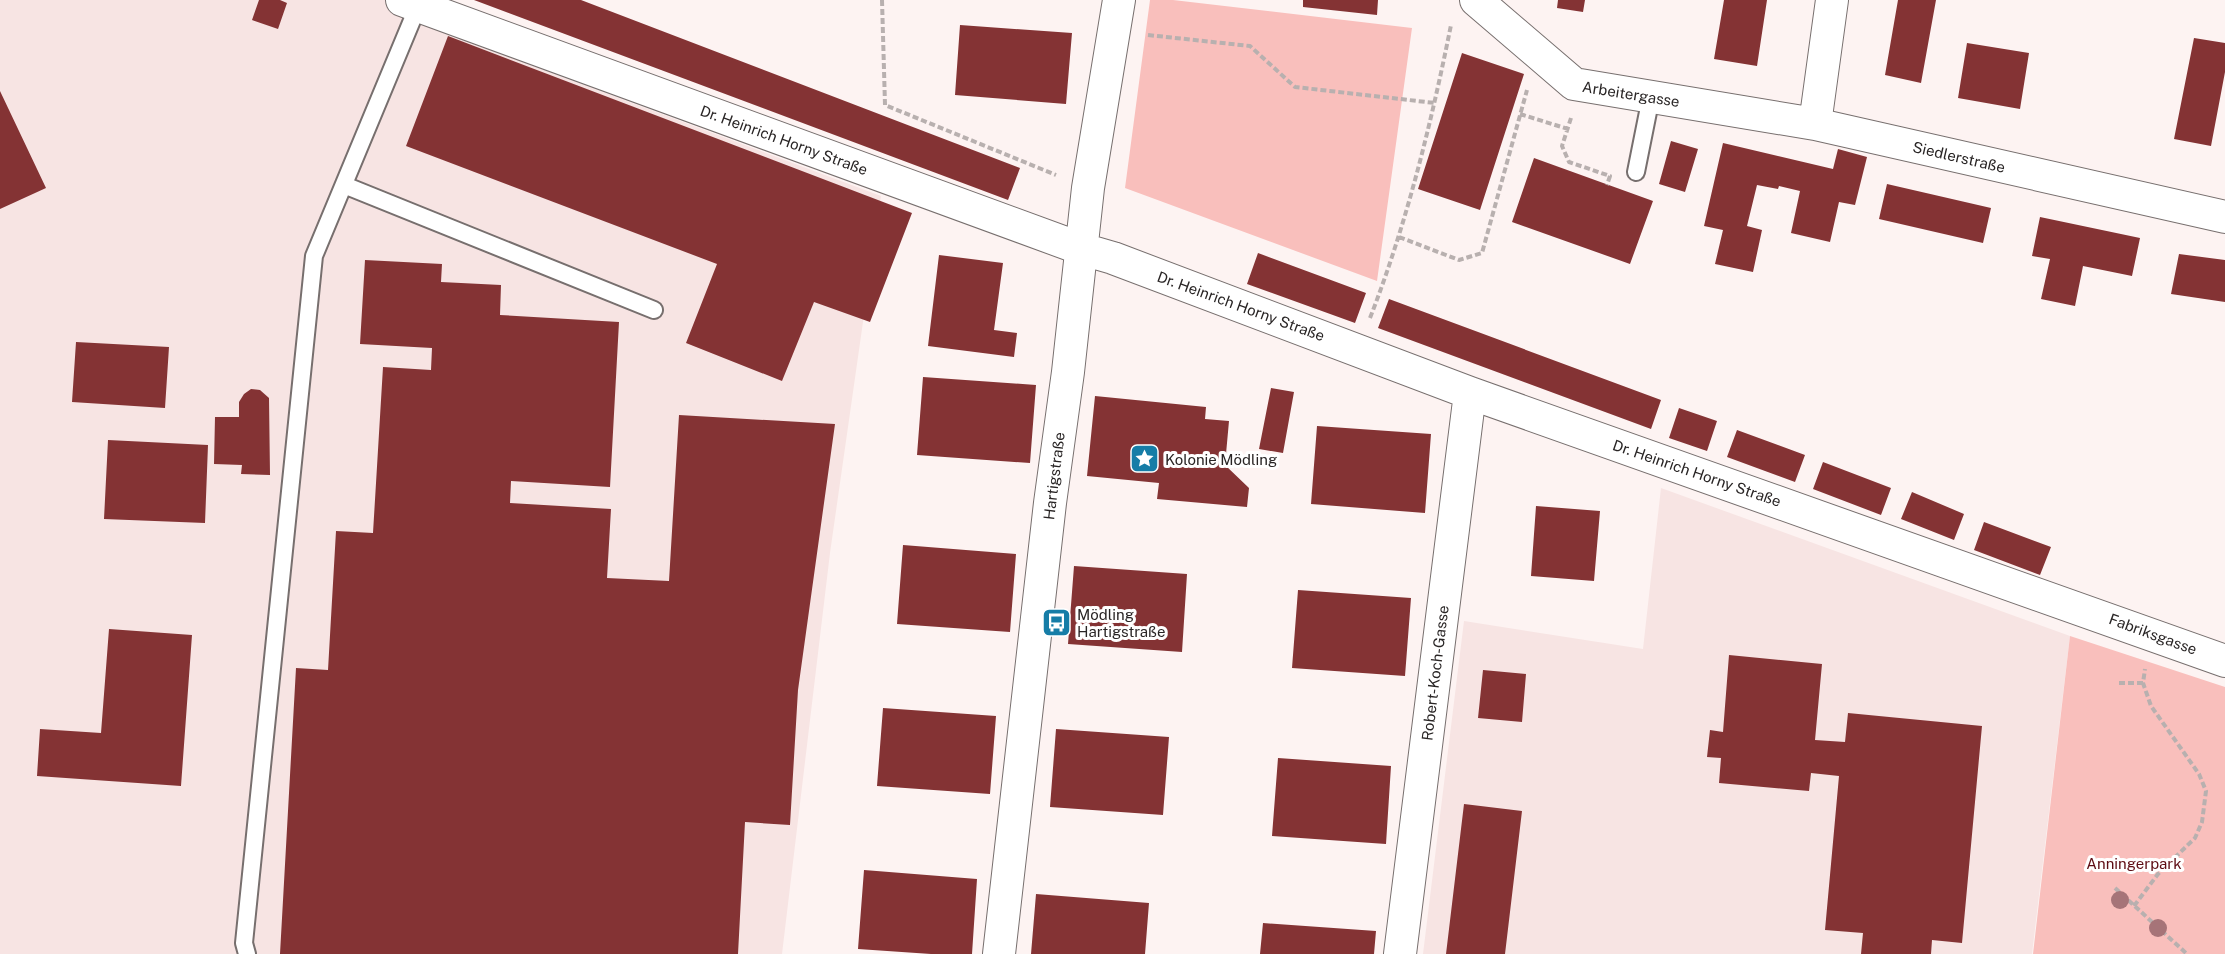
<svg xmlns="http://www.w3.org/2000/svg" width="2225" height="954" viewBox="0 0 2225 954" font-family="'Public Sans',sans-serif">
<rect width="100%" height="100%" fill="#fdf3f2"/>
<path fill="#f7e4e3" d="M0,0H402L400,16L881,196L830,553L782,954H0Z
M1661,488L2070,636L2032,954H1423L1464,621L1643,649Z"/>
<path fill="#f9bfbc" d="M1150,0H1173L1412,28L1377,281L1125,188Z
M2070,636L2225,687V954H2033Z"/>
<path fill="#843334" d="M259,0H280L287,3L278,29L252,20Z
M474,0H581L1020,168L1008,200Z
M1303,0H1378L1377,15L1303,7Z
M1558,0H1585L1583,12L1557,8Z
M1724,0H1767L1757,66L1714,59Z
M1898,0H1936L1921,83L1885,75Z
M960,25L1072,33L1066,104L955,95Z
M448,36L912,213L870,322L814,302L782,381L686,343L717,264L406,146Z
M2194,38L2225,43V72L2211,146L2174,139Z
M1967,43L2029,53L2020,109L1958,98Z
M1462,53L1524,74L1480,210L1418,189Z
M0,91L46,188L0,209Z
M1671,141L1698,149L1685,192L1659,184Z
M1723,143L1833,169L1838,149L1867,157L1855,205L1839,202L1830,242L1791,233L1800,191L1779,186L1778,189L1757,185L1747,226L1762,230L1753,272L1715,264L1723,230L1704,226Z
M1534,158L1653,201L1630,264L1512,222Z
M1887,184L1991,208L1983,243L1879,219Z
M2040,217L2140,238L2132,276L2083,266L2075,306L2041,299L2050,259L2032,256Z
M1258,253L1366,293L1355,323L1247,284Z
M2179,254L2225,260V302L2171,294Z
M939,255L1003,263L994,330L1017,333L1014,357L928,346Z
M365,260L442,264L441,282L501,285L500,315L619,322L610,487L511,481L510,503L611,509L607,578L669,581L679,415L835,424L798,690L790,825L745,822L738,954H280L296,668L328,670L336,531L373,533L383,367L431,370L432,348L360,344Z
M1389,299L1661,400L1651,429L1378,328Z
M76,342L169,347L165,408L72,402Z
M923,377L1036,385L1030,463L917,455Z
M1271,388L1294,392L1283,453L1259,449Z
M251,389L260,390L269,398L270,475L241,474L242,465L214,464L215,417H239V402L244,394Z
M1095,396L1206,407L1205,419L1229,421L1225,465L1249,488L1247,507L1157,499L1159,483L1087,476Z
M1679,408L1717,421L1707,451L1669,438Z
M1317,426L1431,434L1425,513L1311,504Z
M1737,430L1805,455L1795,482L1727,457Z
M108,440L208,445L205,523L104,519Z
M1823,462L1891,488L1881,515L1813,489Z
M1912,492L1964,514L1954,540L1901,519Z
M1536,506L1600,511L1594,581L1531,576Z
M1984,522L2051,547L2040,575L1974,550Z
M903,545L1016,554L1010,632L897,624Z
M1074,566L1187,574L1182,652L1068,644Z
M1298,590L1411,598L1405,676L1292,668Z
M109,629L192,635L181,786L37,776L40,729L101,733Z
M1729,655L1822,664L1815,740L1845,742L1848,713L1982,726L1962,943L1932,940L1931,954H1861L1863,933L1825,930L1839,776L1811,773L1809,791L1719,783L1721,758L1707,757L1710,730L1723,732Z
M1483,670L1526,674L1522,722L1478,718Z
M883,708L996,716L990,794L877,786Z
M1056,729L1169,737L1163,815L1050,807Z
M1278,758L1391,766L1386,844L1272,836Z
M1464,804L1522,811L1505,954H1446Z
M864,870L977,879L972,954H931L858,949Z
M1036,894L1149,903L1145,954H1031Z
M1263,923L1376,931L1374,954H1260Z"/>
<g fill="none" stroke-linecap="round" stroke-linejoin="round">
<defs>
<path id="lane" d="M1636,172L1651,97
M344,185L654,310
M247,954L244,943L314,256L418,6"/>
<path id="street" d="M402,0L1082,249L1113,258L1470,393L2225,661
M1476,0L1574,84L1815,124L2225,217
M1815,124L1832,0
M999,954L1050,503L1068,372L1088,188L1119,0
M1400,954L1470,393"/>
</defs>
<use href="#lane" stroke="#776f6e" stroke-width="20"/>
<use href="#street" stroke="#776f6e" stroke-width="34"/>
<path stroke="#b8b0af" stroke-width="4" stroke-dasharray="6 3" stroke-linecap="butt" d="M882,0L885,105L1056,175
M1148,35L1250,46L1295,87L1435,103
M1520,114L1568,129
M1571,118L1562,146L1569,162L1610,176L1607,185
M1399,237L1459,260L1482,253L1527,90
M1370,318C1407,223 1431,124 1451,25
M2119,683H2143
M2115,888L2187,954
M2134,906L2158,874L2195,838L2202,822L2206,791L2199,774L2151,706L2143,683L2145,669"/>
<use href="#lane" stroke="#fff" stroke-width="16"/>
<use href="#street" stroke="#fff" stroke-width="32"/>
</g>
<g fill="#a67478">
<circle cx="2120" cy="900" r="9"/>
<circle cx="2158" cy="928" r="9"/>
</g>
<defs>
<symbol id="sight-square" viewBox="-11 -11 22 22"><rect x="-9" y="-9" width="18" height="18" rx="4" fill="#167da7" stroke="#fff"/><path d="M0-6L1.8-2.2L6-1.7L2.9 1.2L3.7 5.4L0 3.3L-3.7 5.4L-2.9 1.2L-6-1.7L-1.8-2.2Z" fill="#fff"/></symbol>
<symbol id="bus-square" viewBox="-11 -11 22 22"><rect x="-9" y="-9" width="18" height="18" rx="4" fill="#167da7" stroke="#fff"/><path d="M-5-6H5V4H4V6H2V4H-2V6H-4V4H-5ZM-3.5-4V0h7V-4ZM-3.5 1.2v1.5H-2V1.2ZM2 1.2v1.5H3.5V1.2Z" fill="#fff"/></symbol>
</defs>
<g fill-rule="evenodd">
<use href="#sight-square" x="1128" y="442" width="33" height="33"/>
<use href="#bus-square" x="1040" y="606" width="33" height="33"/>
</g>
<g text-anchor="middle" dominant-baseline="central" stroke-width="6" stroke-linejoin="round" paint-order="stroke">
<g font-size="15" fill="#292525" stroke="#fff">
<text transform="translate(1631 94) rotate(9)">Arbeitergasse</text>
<text transform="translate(784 140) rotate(20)">Dr. Heinrich Horny Straße</text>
<text transform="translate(1959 157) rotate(13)">Siedlerstraße</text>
<text transform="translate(1241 306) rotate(20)">Dr. Heinrich Horny Straße</text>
<text transform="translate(1697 473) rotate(19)">Dr. Heinrich Horny Straße</text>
<text transform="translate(1054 476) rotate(-83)">Hartigstraße</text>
<text transform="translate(2153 634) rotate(20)">Fabriksgasse</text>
<text transform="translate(1435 673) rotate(-83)">Robert-Koch-Gasse</text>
</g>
<g font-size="15" fill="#292525" stroke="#fff" text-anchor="start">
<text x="1165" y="459">Kolonie Mödling</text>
<text x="1077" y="614">Mödling<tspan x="1077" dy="17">Hartigstraße</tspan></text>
</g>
<g font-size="15" fill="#5e0d14" stroke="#fff">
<text x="2134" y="863">Anningerpark</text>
</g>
</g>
</svg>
